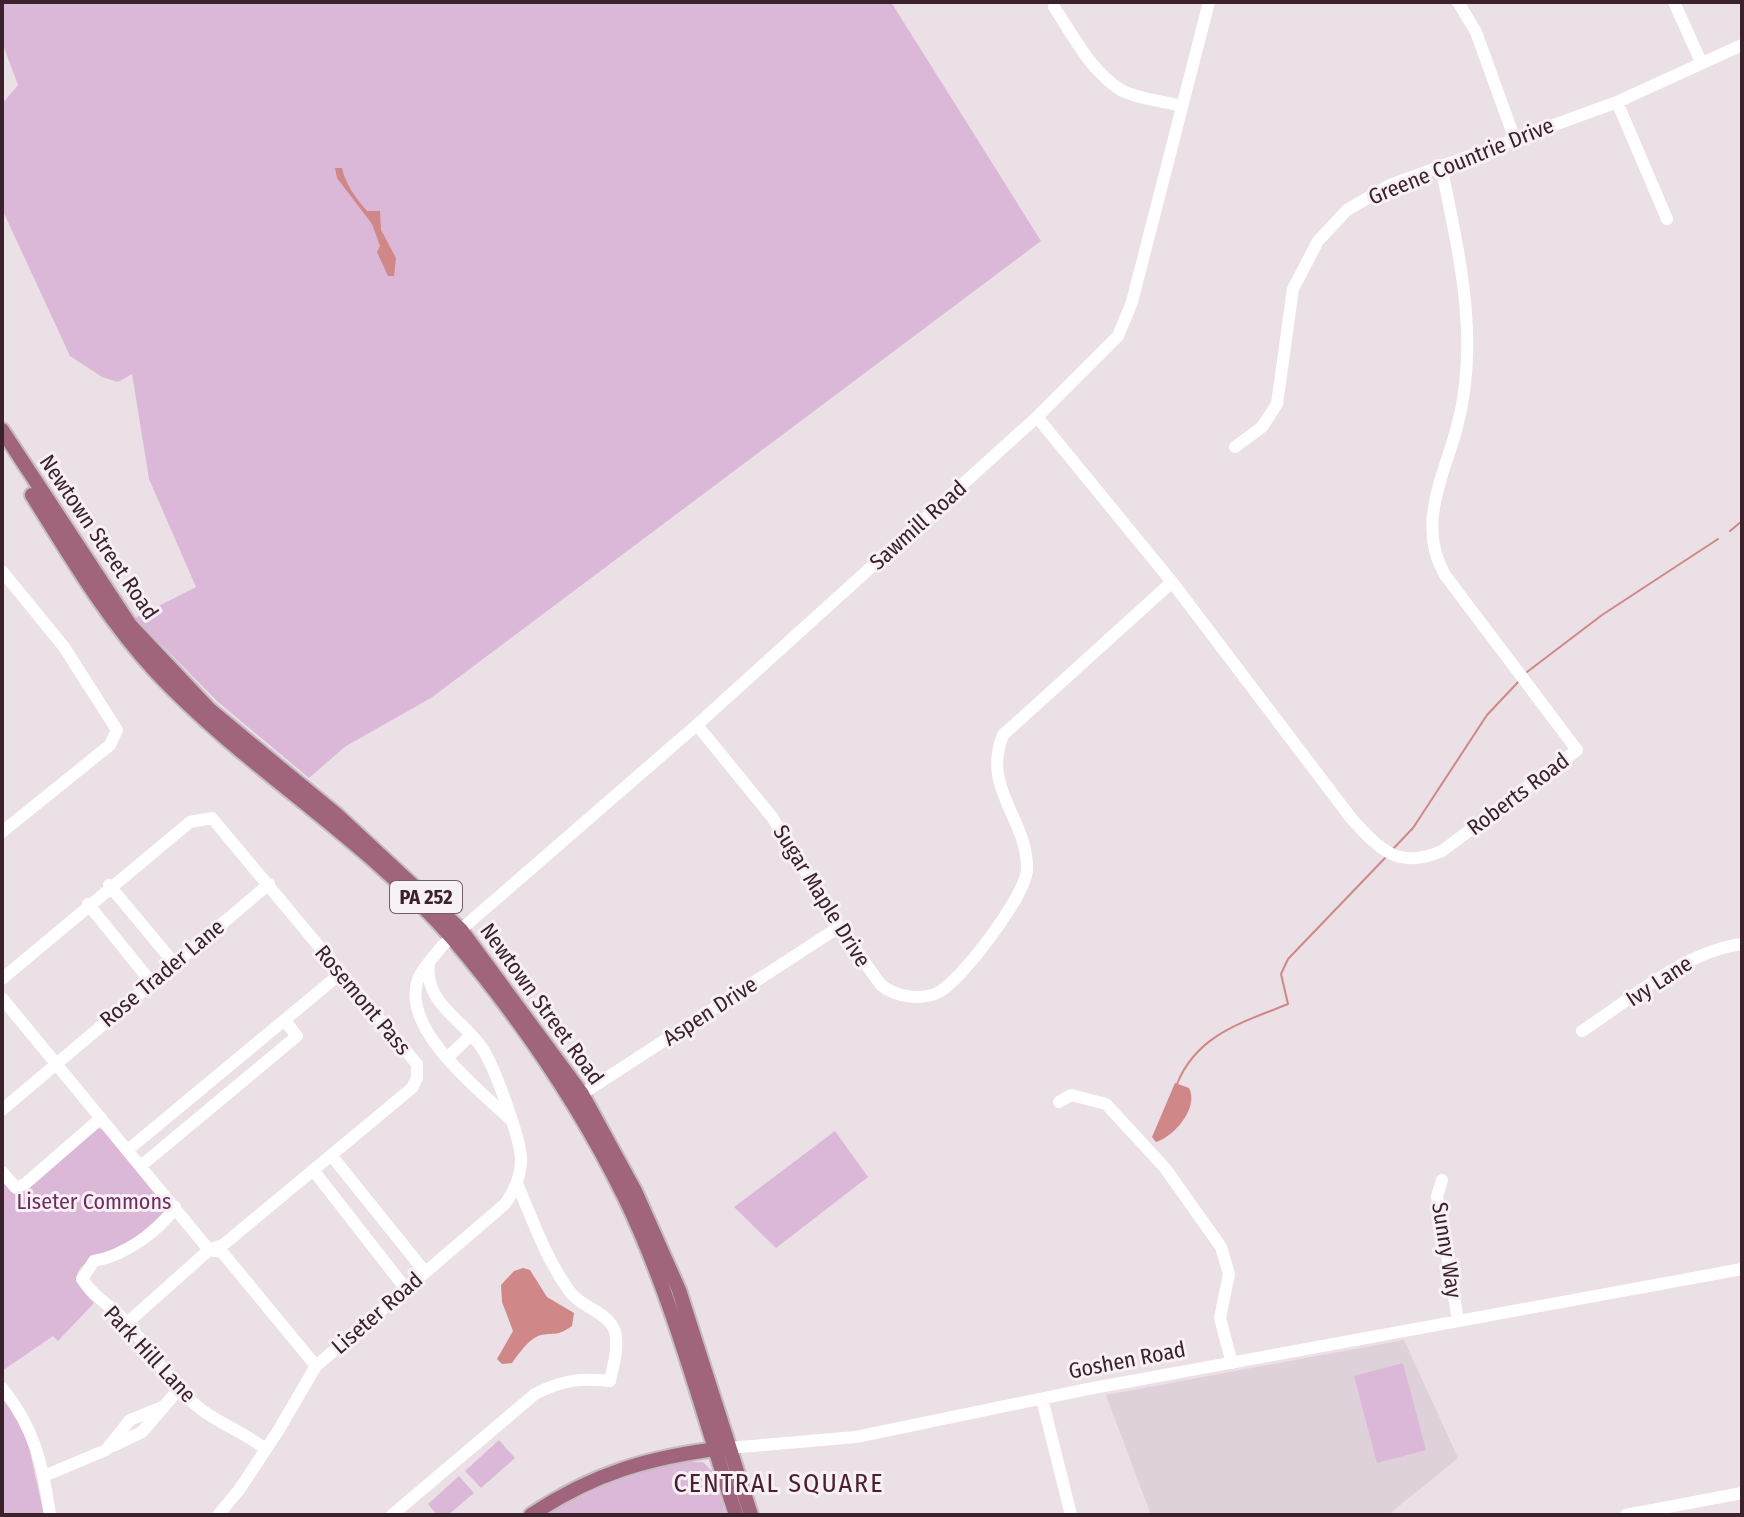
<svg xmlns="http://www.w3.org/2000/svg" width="1744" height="1517" viewBox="0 0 1744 1517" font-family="'Fira Sans Condensed',sans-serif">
<rect width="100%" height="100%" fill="#ebe0e6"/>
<path fill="#ded1d9" d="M1404,1340L1458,1458L1388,1515H1151L1106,1395Z"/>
<path fill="#dcb8d8" d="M2,2H891L1041,241L431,698L346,746L309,778L218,702L135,618L196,587L149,479L132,374L118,382L102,377L70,356L2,209V104L18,85L2,42Z
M97,1128L102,1129L166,1207L163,1213C151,1224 138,1236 124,1246C103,1260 51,1261 94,1303L58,1341L53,1336L2,1371V1177L14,1193Z
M835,1131L868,1177L776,1248L734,1207Z
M1403,1363L1426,1450L1377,1463L1354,1376Z
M2,1395L26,1434L44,1515H2Z
M499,1440L515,1458L481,1488L465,1471Z
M690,1462H703L713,1472L726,1515H547C593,1488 637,1470 690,1462Z
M459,1476L474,1493L448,1515H437L428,1504Z"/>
<path fill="#d08787" d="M335,168H342C345,183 356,199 367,211H380L381,230L396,258L394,276H388L377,252L380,246L372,224L337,178Z
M1175,1083L1189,1088C1199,1107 1175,1136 1156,1142L1152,1137Z
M523,1268L530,1270L547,1297L574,1313L572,1326C555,1337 558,1332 541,1335C529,1338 519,1354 512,1363L502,1364L497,1359L513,1331L502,1302L501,1285L514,1271Z"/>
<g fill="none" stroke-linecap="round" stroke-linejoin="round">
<path stroke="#d08787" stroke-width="2" d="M1730,531L1742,521
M1527,672L1602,615L1718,539
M1392,850L1413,828L1487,715L1520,680
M1177,1084C1197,1034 1244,1022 1288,1004L1281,974L1288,959L1385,858"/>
<defs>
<path id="major" d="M2,430L130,625L210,710L337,815L461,930L582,1094L635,1191L679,1290L751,1515
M32,495C70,556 107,619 156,672C247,769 366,838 453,939C520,1018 579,1104 625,1198C673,1298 701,1409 736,1515
M531,1515C594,1473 650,1457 724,1448"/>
</defs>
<use href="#major" stroke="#c4bcc0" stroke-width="18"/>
<path stroke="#fff" stroke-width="12" d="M1458,2L1476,32L1514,137
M1674,2L1701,62
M1054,7C1073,35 1091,72 1121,90C1137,99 1164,101 1182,106
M1617,102L1667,219
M1037,417L1172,582L1351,818C1380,850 1398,870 1442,851L1577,750L1445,575C1416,525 1444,476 1457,427C1481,339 1458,251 1441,165
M1235,447L1262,427L1277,404L1293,289L1318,241L1347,210L1390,185L1617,102L1742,45
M2,571L64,647L117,730L110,745L2,832
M697,725L772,817L839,927L881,985C896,997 921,1001 939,992C961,981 1027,894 1027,869C1028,819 981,789 1003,735L1172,582
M109,885L174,963
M88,904L151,982
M2,979L190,822L212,818L417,1064V1078L412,1088L223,1245L209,1250
M2,998L209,1250
M1582,1031C1631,999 1683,952 1742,944
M448,1057L471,1035
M582,1094L839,927
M1059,1102L1071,1095L1106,1104L1165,1168L1221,1247L1229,1274L1220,1318L1232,1363
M2,1110L269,884
M509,1118C478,1089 404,1031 417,983C420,970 434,957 442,946L699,723L1037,417L1118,336L1132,302L1209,2
M129,1149L340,974
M331,1155L425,1272
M142,1165L297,1036L286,1022
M313,1170L406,1289
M2,1172L16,1188L25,1184L101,1118
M1442,1180L1437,1196L1458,1320
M175,1207C159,1232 123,1256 94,1261L82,1279C95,1299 110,1304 125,1321C152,1350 170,1386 202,1410C222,1425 246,1433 265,1449
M209,1250L222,1252L316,1366
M127,1323L209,1250
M2,1388C34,1426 43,1466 50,1515
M1042,1399L1071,1515
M113,1446L142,1432L179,1389
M729,1448L856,1437L1088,1389L1742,1269
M44,1476L106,1450L130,1420L162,1407
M218,1515L239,1490L278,1431L316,1366L505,1204C515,1189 521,1177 521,1158C520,1138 494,1065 482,1048C462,1018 424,1004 429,963
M392,1515L535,1394C562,1380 580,1378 610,1381C613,1366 619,1348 615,1332C609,1312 582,1308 570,1292C546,1259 534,1223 518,1186
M1626,1515L1742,1493"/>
<use href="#major" stroke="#a0647d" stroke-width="14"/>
</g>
<g text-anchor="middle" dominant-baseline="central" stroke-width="6" stroke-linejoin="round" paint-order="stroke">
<rect fill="#f7f0f5" stroke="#735f68" stroke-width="2" x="390" y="881" width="72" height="32" rx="6"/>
<g font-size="20" font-weight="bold" fill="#3b212c">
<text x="426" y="897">PA 252</text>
</g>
<g font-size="22" fill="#3b212c" stroke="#f7f0f5">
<text transform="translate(1461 161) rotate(-22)">Greene Countrie Drive</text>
<text transform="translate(918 525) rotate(-42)">Sawmill Road</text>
<text transform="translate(99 537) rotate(56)">Newtown Street Road</text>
<text transform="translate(1518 794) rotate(-37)">Roberts Road</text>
<text transform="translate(822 896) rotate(58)">Sugar Maple Drive</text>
<text transform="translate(162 973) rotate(-40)">Rose Trader Lane</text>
<text transform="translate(1659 981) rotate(-33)">Ivy Lane</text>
<text transform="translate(363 1000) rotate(50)">Rosemont Pass</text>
<text transform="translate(542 1004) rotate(54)">Newtown Street Road</text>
<text transform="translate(710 1011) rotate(-33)">Aspen Drive</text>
<text transform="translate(1447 1250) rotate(81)">Sunny Way</text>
<text transform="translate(377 1313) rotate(-41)">Liseter Road</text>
<text transform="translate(150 1354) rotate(47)">Park Hill Lane</text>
<text transform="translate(1127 1360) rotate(-11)">Goshen Road</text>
</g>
<g font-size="22" fill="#712b61" stroke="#f7f0f5">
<text x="94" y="1201">Liseter Commons</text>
</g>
<g font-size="26" letter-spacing="2" fill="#4d1d30" stroke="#f7f0f5">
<text x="779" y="1483">CENTRAL SQUARE</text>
</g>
</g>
<rect width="1744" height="1517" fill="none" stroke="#3b212c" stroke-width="8"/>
</svg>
